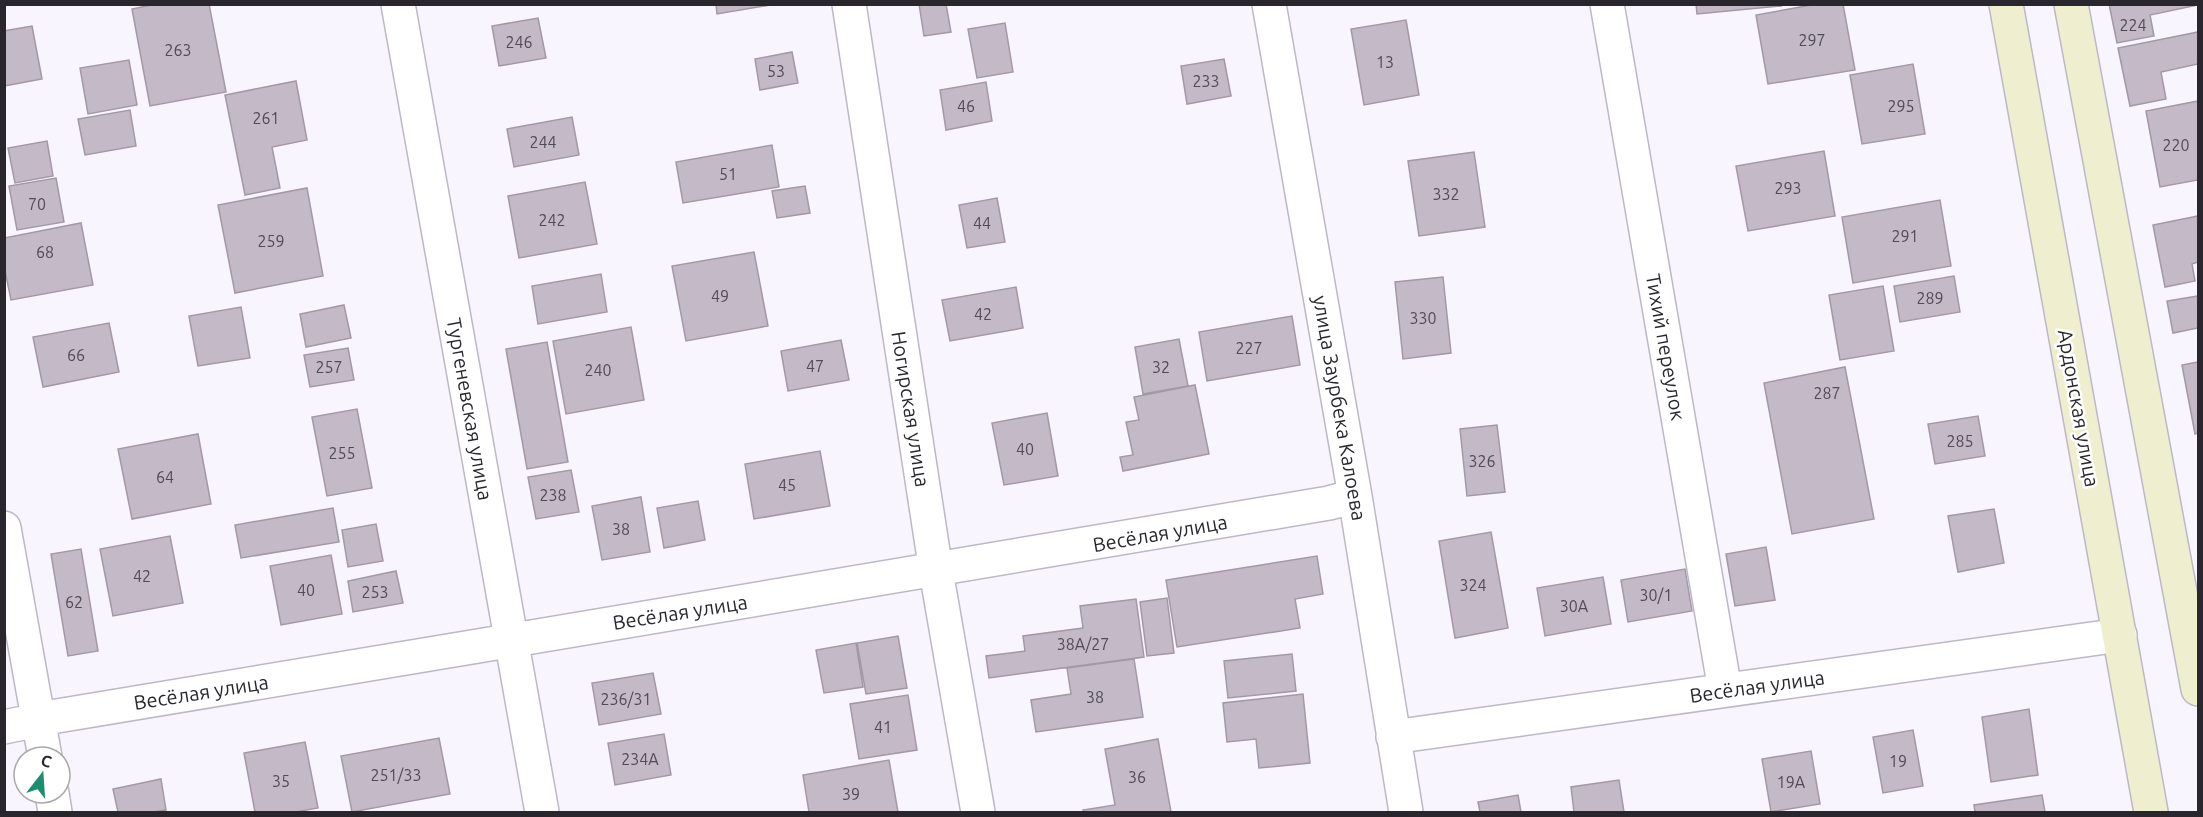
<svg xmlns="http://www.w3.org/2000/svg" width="2203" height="817" viewBox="0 0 2203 817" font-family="Ubuntu,sans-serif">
<rect width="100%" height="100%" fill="#f9f5ff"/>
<path fill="#c4b9c7" stroke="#a398a6" stroke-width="1.5" d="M156,4H209L226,92L150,106L132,9Z
M716,4H776L717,14Z
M919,4H946L951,32L924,36Z
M1696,4H1780L1781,6L1697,14Z
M1817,4H1843L1855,70L1768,84L1756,15Z
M2109,4H2198V5L2150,15L2154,36L2117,43Z
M538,18L546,58L499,66L492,26Z
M1406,20L1419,95L1364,105L1351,29Z
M1005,23L1013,72L977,78L968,29Z
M32,26L42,79L4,86V31Z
M2198,32V64L2161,72L2166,99L2130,106L2118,48Z
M792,52L798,83L760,90L755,59Z
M1224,59L1231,96L1187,104L1181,66Z
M129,60L137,105L88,114L80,68Z
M1913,64L1925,134L1862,144L1850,75Z
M296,81L307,140L272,147L280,188L245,195L225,95Z
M986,82L992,121L946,130L940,90Z
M2198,101V180L2160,187L2146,111Z
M130,110L136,146L85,155L78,119Z
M572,117L579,155L514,167L507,129Z
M47,141L53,176L15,183L8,148Z
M772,145L779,187L683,203L676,162Z
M1824,151L1835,216L1748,231L1736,166Z
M1474,152L1485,227L1419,236L1408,161Z
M56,178L64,222L17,230L9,186Z
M585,182L597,244L519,258L508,196Z
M805,186L810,213L777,218L772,191Z
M307,188L323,276L235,293L218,205Z
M997,198L1005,242L967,248L959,205Z
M1940,200L1951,266L1853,283L1842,217Z
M2198,216V262L2192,264L2195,281L2165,287L2153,225Z
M81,223L93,285L11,300L4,266V238Z
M754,252L768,326L686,341L672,266Z
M601,274L607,312L538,324L532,286Z
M1954,276L1960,312L1900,322L1894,286Z
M1443,277L1451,353L1403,359L1395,282Z
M1883,286L1894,351L1840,360L1829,295Z
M1016,287L1023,328L950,341L942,300Z
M2198,296V328L2173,333L2167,301Z
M344,305L351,338L306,347L300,314Z
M241,307L250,358L198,366L189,316Z
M1292,316L1300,365L1207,381L1199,332Z
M109,323L119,372L43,387L33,337Z
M631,327L644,400L566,414L553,341Z
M1179,339L1188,386L1143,394L1135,347Z
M841,340L849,380L788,391L781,351Z
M547,342L568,462L527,469L506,349Z
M348,348L354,380L310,387L304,355Z
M2198,362V433L2195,434L2182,365Z
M1845,367L1874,519L1792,534L1764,383Z
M1195,385L1209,454L1123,471L1120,457L1133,455L1126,422L1139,420L1134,397Z
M357,409L372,488L327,496L312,417Z
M1047,413L1058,476L1004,485L992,423Z
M1978,416L1985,456L1935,464L1928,424Z
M1497,425L1505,492L1467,496L1460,429Z
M198,434L211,504L132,519L118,449Z
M820,451L830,506L754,519L745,464Z
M571,470L579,512L536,519L528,477Z
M641,497L650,552L602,560L592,506Z
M698,501L705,540L664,548L657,508Z
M333,508L339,542L241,558L235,525Z
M1994,509L2004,563L1958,572L1948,516Z
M376,524L383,561L348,567L342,530Z
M1491,532L1508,628L1455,638L1439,541Z
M170,536L183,603L113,616L100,549Z
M1766,547L1775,600L1735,606L1726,554Z
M81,549L98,651L68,656L51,554Z
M331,555L342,614L281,625L270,566Z
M1317,556L1323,594L1295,599L1300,628L1177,647L1166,580Z
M1685,569L1692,611L1628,622L1621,580Z
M396,571L403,603L353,612L348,581Z
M1603,577L1611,624L1545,636L1537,588Z
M1167,598L1174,653L1147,656L1140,602Z
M1136,599L1144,657L989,678L986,656L1025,651L1023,636L1083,628L1080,606Z
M898,636L907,688L866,694L857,643Z
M856,643L863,687L824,693L816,650Z
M1292,654L1296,691L1228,698L1224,661Z
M1134,659L1143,717L1036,732L1031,700L1071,694L1067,668Z
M653,673L661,714L599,725L592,683Z
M1303,694L1310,763L1259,768L1256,739L1227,742L1223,703Z
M908,695L917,750L859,759L850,704Z
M2029,709L2038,775L1991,782L1982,717Z
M1913,730L1923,786L1883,793L1873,737Z
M664,734L671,775L615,785L608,743Z
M439,738L450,794L352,812L341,756Z
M1158,739L1171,812H1084L1083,810L1115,805L1105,749Z
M305,742L318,808L295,812H255L244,753Z
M1811,751L1820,804L1771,812L1762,759Z
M889,760L898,812H809L803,775Z
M161,779L166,810L153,812H118L113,789Z
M1619,780L1624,812H1574L1571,787Z
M1518,795L1521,812H1480L1478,802Z
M2042,795L2045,812H1975L1974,805Z"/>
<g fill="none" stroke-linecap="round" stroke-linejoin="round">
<defs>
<path id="street" d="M398,4L542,812
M849,4L936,571L978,812
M1269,4L1355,496L1406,812
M1607,4L1725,690
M4,528L45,757
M4,727L57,716C481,645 905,576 1329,503L1355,496
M1393,737L2120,635
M52,793L55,812"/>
<path id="secondary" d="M2006,4L2151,812
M2071,4L2198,689"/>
</defs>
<use href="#street" stroke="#bdb7c7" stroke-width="36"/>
<use href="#secondary" stroke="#bdb7c7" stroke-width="36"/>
<use href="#street" stroke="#fff" stroke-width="33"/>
<use href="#secondary" stroke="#efefd0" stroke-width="33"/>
</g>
<g text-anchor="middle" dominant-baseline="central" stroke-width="5" stroke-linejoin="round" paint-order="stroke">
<g font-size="16" fill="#504c54">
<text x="2133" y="25">224</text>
<text x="1812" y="40">297</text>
<text x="519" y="42">246</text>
<text x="178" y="50">263</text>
<text x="1385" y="62">13</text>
<text x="776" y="71">53</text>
<text x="1206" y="81">233</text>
<text x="966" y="106">46</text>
<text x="1901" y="106">295</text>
<text x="266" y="118">261</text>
<text x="543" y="142">244</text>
<text x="2176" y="145">220</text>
<text x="728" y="174">51</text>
<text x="1788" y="188">293</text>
<text x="1446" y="194">332</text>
<text x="37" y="204">70</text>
<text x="552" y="220">242</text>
<text x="982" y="223">44</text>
<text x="1905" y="236">291</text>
<text x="271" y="241">259</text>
<text x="45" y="252">68</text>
<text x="720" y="296">49</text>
<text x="1930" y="298">289</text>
<text x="983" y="314">42</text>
<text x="1423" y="318">330</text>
<text x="1249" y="348">227</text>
<text x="76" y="355">66</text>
<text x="815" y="366">47</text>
<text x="329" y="367">257</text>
<text x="1161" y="367">32</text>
<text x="598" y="370">240</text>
<text x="1827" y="393">287</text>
<text x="1960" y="441">285</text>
<text x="1025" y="449">40</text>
<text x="342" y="453">255</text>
<text x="1482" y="461">326</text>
<text x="165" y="477">64</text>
<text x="787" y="485">45</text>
<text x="553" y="495">238</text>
<text x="621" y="529">38</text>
<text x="142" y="576">42</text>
<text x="1473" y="585">324</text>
<text x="306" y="590">40</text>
<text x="375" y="592">253</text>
<text x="1656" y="595">30/1</text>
<text x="74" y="602">62</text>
<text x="1574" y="606">30А</text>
<text x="1083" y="644">38А/27</text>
<text x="1095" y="697">38</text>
<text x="626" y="699">236/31</text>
<text x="883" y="727">41</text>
<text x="640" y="759">234А</text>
<text x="1898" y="761">19</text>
<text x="396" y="775">251/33</text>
<text x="1137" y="777">36</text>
<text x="281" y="781">35</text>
<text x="1791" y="782">19А</text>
<text x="851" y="794">39</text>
</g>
<g font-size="20" fill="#29272d" stroke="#fff">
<text transform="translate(1666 347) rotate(80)">Тихий переулок</text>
<text transform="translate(1340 408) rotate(80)">улица Заурбека Калоева</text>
<text transform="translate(2079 408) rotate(80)">Ардонская улица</text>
<text transform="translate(470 409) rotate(80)">Тургеневская улица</text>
<text transform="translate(911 409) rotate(81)">Ногирская улица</text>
<text transform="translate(1160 533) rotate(-10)">Весёлая улица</text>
<text transform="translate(680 612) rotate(-9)">Весёлая улица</text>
<text transform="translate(1757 686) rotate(-8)">Весёлая улица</text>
<text transform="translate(201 692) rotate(-9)">Весёлая улица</text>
</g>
</g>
<rect width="2203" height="817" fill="none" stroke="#29272d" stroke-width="12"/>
<g transform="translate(42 775) rotate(17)"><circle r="28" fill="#ffffff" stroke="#a9a9ab" stroke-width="1.5"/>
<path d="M0-4.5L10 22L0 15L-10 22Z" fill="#1b8e6f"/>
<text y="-9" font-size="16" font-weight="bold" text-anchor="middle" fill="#29272d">С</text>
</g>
</svg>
